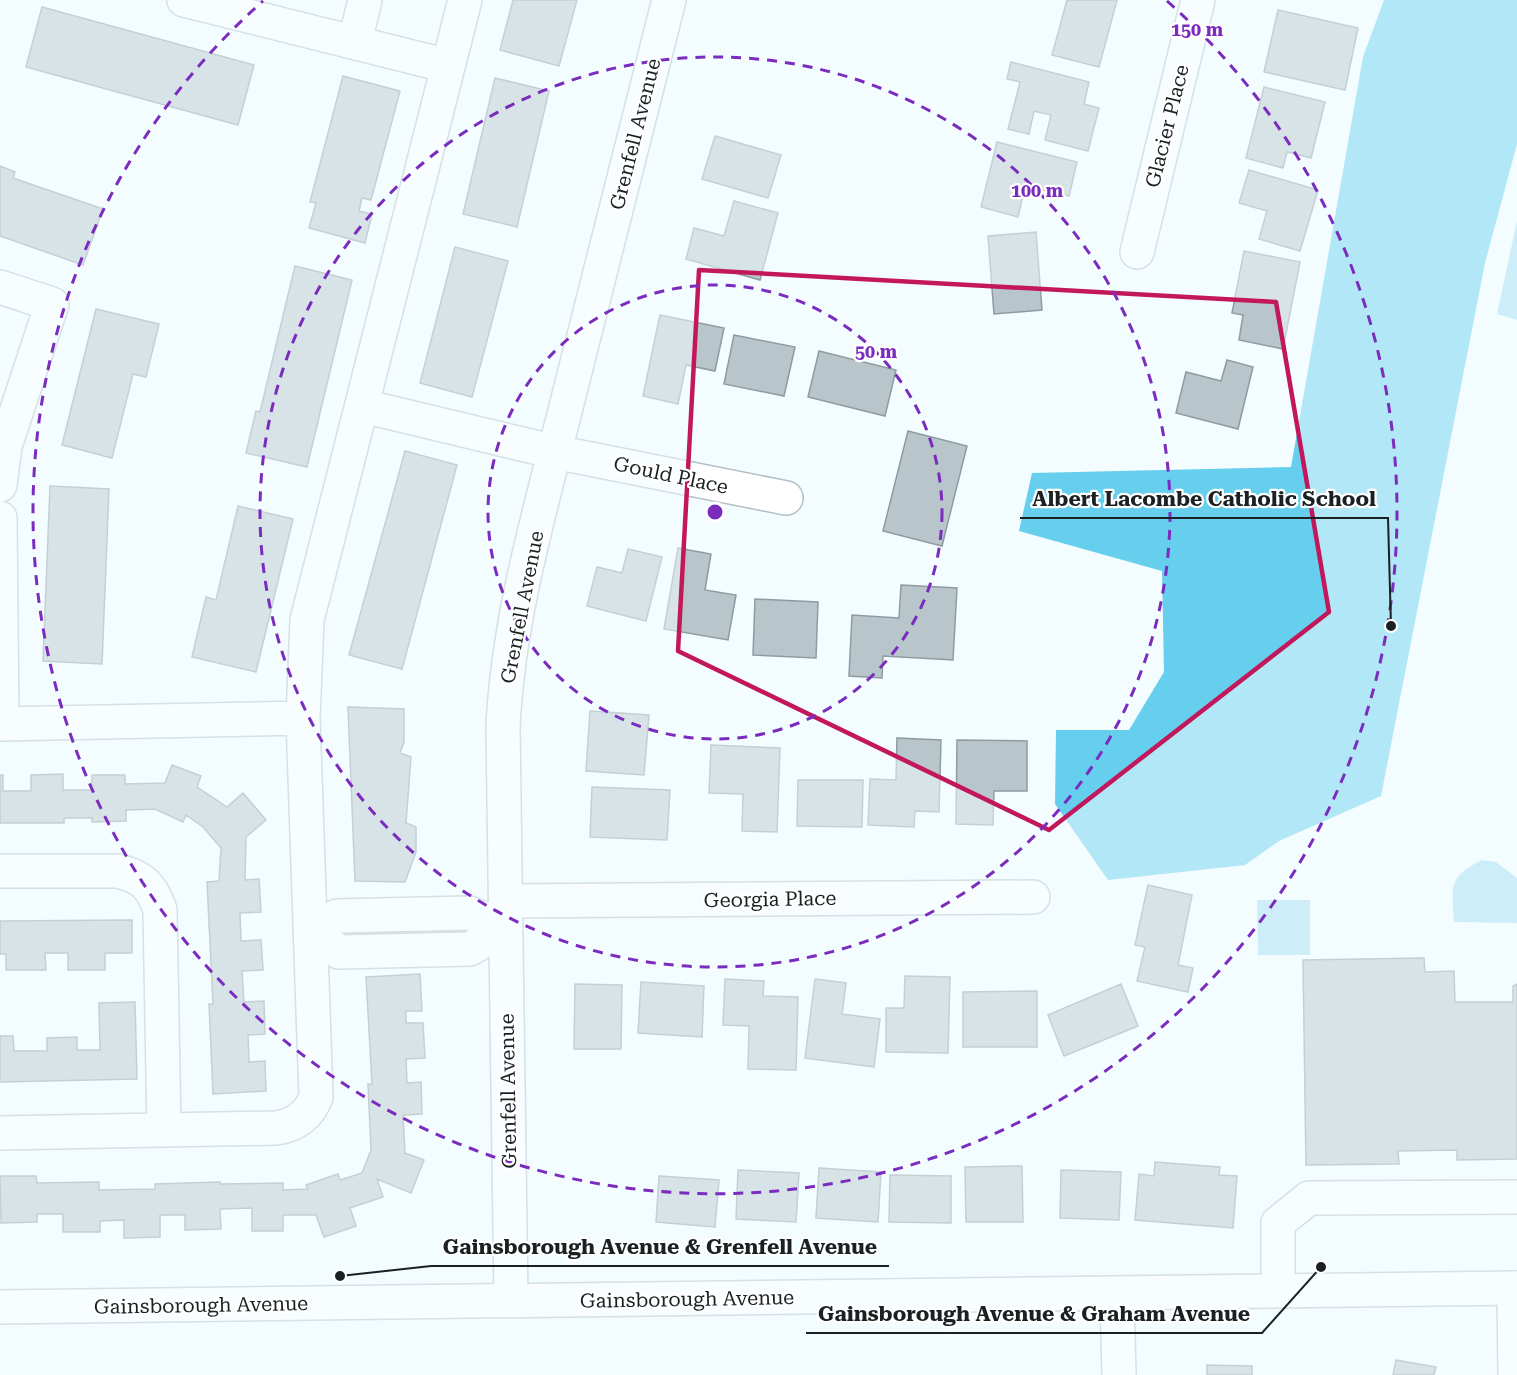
<svg xmlns="http://www.w3.org/2000/svg" width="1517" height="1375" viewBox="0 0 1517 1375" font-family="'Roboto Serif',serif">
<rect width="100%" height="100%" fill="#f3fcff"/>
<path fill="#a1def0" d="M1517,221V320L1497,314Z
M1481,860L1496,862L1517,878V923L1454,922C1452,886 1447,879 1481,860Z
M1257,900H1310V955H1258Z"/>
<path fill="#65cfed" d="M1384,0H1517V144L1485,263L1381,796L1279,841L1245,865L1108,880L1055,804L1056,730H1129L1164,672L1162,571L1019,531L1032,473L1291,467L1363,57Z"/>
<path fill="#b8c6cb" stroke="#8e9b9f" stroke-width="1.5" d="M513,0H577L559,66L500,50Z
M1067,0H1117L1099,67L1052,55Z
M42,7L254,65L238,125L26,67Z
M1278,10L1358,28L1345,90L1264,72Z
M1011,62L1089,82L1084,104L1099,108L1088,151L1045,140L1051,115L1034,111L1029,134L1008,129L1020,82L1007,79Z
M343,76L400,91L371,200L362,198L359,211L372,214L365,243L309,228L316,203L310,202Z
M495,78L549,91L517,227L463,214Z
M1264,87L1325,102L1311,158L1287,152L1283,168L1246,158Z
M715,136L781,155L768,198L702,179Z
M997,142L1077,162L1069,196L1025,186L1018,217L981,207Z
M0,166L15,172L13,178L103,209L83,265L0,236Z
M1249,170L1318,190L1300,251L1259,239L1267,211L1239,203Z
M734,201L778,213L760,280L686,259L694,228L724,236Z
M1036,232L1042,310L994,314L988,236Z
M455,247L508,261L472,397L420,383Z
M1244,251L1300,262L1283,349L1239,340L1243,315L1232,313Z
M295,266L352,280L307,467L246,453L256,411L260,412Z
M96,309L159,324L146,377L133,374L112,458L62,445Z
M660,315L724,328L715,371L686,365L678,404L643,396Z
M734,335L795,347L784,396L724,384Z
M819,351L896,370L885,416L808,397Z
M1227,360L1253,367L1238,429L1176,413L1186,372L1221,381Z
M908,431L967,446L942,546L883,531Z
M405,451L457,465L402,669L349,655Z
M50,486L109,489L102,664L43,661Z
M238,506L293,519L256,672L192,657L206,597L216,600Z
M678,548L711,554L705,590L736,595L728,640L664,629Z
M628,549L662,557L646,621L587,606L597,567L622,573Z
M901,585L957,588L953,660L883,656L882,678L849,676L852,615L899,618Z
M755,599L818,602L816,658L753,655Z
M348,707L404,709V742L400,753L411,757L406,823L416,827V852L405,882L355,881Z
M590,711L649,715L644,775L586,771Z
M897,738L941,740L939,812L915,811L914,827L868,825L870,779L896,780Z
M957,740L1027,741V791H994L993,825L956,824Z
M711,745L780,748L777,832L742,831L743,794L709,793Z
M172,765L201,776L197,787L227,807L243,793L266,820L246,837L245,880L259,879L261,912L240,913L241,941L261,940L263,970L242,971L244,1002L264,1001L265,1034L248,1035L249,1062L265,1061L266,1091L213,1094L209,1004H213L207,882L219,881L221,848L203,827L186,815L183,822L155,809L126,810V821L92,822V818H64V823H0V775H3V791H31V775L63,774V790H92V775H125V784L165,783Z
M798,780H863L862,827L797,826Z
M592,787L670,790L667,840L590,837Z
M1148,885L1192,895L1178,965L1193,968L1188,992L1137,981L1145,947L1135,945Z
M132,920V953H105V970H68V953H45L46,970H6V954H0V921Z
M1424,958L1425,972L1454,971L1455,1002H1513V986L1517,984V1159L1457,1160V1150L1398,1151L1399,1164L1306,1165L1303,960Z
M420,974L422,1011H406V1023H423L425,1058L406,1059L407,1083L421,1082L422,1114L403,1115L405,1153L424,1160L411,1193L377,1179L383,1197L350,1208L356,1226L324,1237L316,1215H283V1231H252V1208L220,1209L221,1229L185,1230V1215H160V1237L124,1238V1220L100,1221V1232H63V1214H37V1222L1,1223L0,1176H36L37,1183L99,1182V1190L155,1189V1184L220,1182V1184L283,1183V1190L308,1189L306,1185L338,1174L340,1180L362,1173L371,1150L368,1084H372L366,977Z
M905,976L950,977L948,1053L886,1052V1008H904Z
M725,979L764,981L763,996L798,997L796,1070L748,1069L749,1026L723,1025Z
M815,979L846,983L842,1014L880,1019L874,1067L805,1058Z
M641,982L704,986L702,1037L638,1033Z
M575,984L622,985L621,1049H574Z
M1121,984L1138,1026L1064,1056L1048,1015Z
M1037,991V1047H963V992Z
M135,1002L137,1079L0,1082V1036H13L14,1051H47V1038L77,1037V1050H100L99,1003Z
M1155,1162L1220,1167L1219,1175L1237,1176L1233,1228L1135,1220L1139,1174L1154,1176Z
M1022,1166L1023,1222H966L965,1167Z
M819,1168L881,1172L878,1222L816,1218Z
M738,1170L799,1173L796,1222L736,1219Z
M1061,1170L1121,1172L1119,1220L1060,1218Z
M890,1175L951,1176V1223L889,1222Z
M659,1176L719,1180L715,1227L656,1222Z
M1396,1360L1436,1367L1434,1375H1393Z
M1207,1365L1252,1366V1375H1207Z"/>
<g fill="none" stroke-linecap="round" stroke-linejoin="round">
<defs>
<path id="minor" d="M184,0L448,66
M355,41L365,0
M1137,252L1198,0
M0,287L52,304L5,446L0,485
M363,406L555,452L786,498
M0,518L2,724
M0,724L303,718
M0,871H117C142,876 152,886 160,910L164,1130
M506,901L1033,897
M311,931L339,952L470,949L506,927
M311,931L337,916L469,913L506,927
M0,1133L276,1128C296,1125 309,1115 316,1097L303,718L307,620L465,0
M1514,1288L1515,1375
M1278,1291V1223L1309,1198L1517,1197
M1117,1294L1119,1375
M511,1301L503,727C508,620 539,514 565,411C600,274 634,137 669,0
M0,1307L1517,1288"/>
</defs>
<use href="#minor" stroke="#b3c1c5" stroke-width="36"/>
<use href="#minor" stroke="#fff" stroke-width="33"/>
</g>
<path d="M0 0H1517V1375H0ZM699,270L1276,302L1329,612L1049,830L678,651Z" fill="#f3fcff" fill-opacity=".55" fill-rule="evenodd"/>
<path fill="none" stroke="#c2185b" stroke-width="4.5" stroke-linejoin="round" d="M699,270L1276,302L1329,612L1049,830L678,651Z"/>
<g fill="none" stroke="#7b2cbf" stroke-width="3" stroke-dasharray="10 8">
<circle cx="715" cy="512" r="227"/>
<circle cx="715" cy="512" r="455"/>
<path d="M1167 1A682 682 0 1 1 263 1"/>
</g>
<g text-anchor="middle" dominant-baseline="central" stroke-width="4.5" stroke-linejoin="round" paint-order="stroke">
<g font-size="20" fill="#1b2122" stroke="#fff">
<text transform="translate(1167 126) rotate(-76)">Glacier Place</text>
<text transform="translate(635 134) rotate(-76)">Grenfell Avenue</text>
<text transform="translate(671 475) rotate(12)">Gould Place</text>
<text transform="translate(522 607) rotate(-79)">Grenfell Avenue</text>
<text transform="translate(770 899) rotate(-1)">Georgia Place</text>
<text transform="translate(508 1091) rotate(-91)">Grenfell Avenue</text>
<text transform="translate(687 1299) rotate(-1)">Gainsborough Avenue</text>
<text transform="translate(201 1305) rotate(-1)">Gainsborough Avenue</text>
</g>
</g>
<circle cx="715" cy="512" r="9" fill="#7b2cbf" stroke="#fff" stroke-width="3"/>
<g font-size="18" text-anchor="middle" font-weight="bold" fill="#7b2cbf" stroke="#fff" stroke-width="4.5" stroke-linejoin="round" paint-order="stroke">
<text x="1197" y="36">150 m</text>
<text x="1037" y="197">100 m</text>
<text x="876" y="358">50 m</text>
</g>
<path fill="none" stroke="#1b2122" stroke-width="2" d="M1391 626L1388 518H1020M340 1276L431 1266H889M1321 1267L1262 1333H806"/>
<g fill="#1b2122" stroke="#fff" stroke-width="2">
<circle cx="1391" cy="626" r="6"/>
<circle cx="340" cy="1276" r="6"/>
<circle cx="1321" cy="1267" r="6"/>
</g>
<g font-size="21" text-anchor="middle" font-weight="bold" fill="#1b2122" stroke="#fff" stroke-width="4.5" stroke-linejoin="round" paint-order="stroke">
<text x="1204" y="506">Albert Lacombe Catholic School</text>
<text x="660" y="1254">Gainsborough Avenue &amp; Grenfell Avenue</text>
<text x="1034" y="1321">Gainsborough Avenue &amp; Graham Avenue</text>
</g>
</svg>
